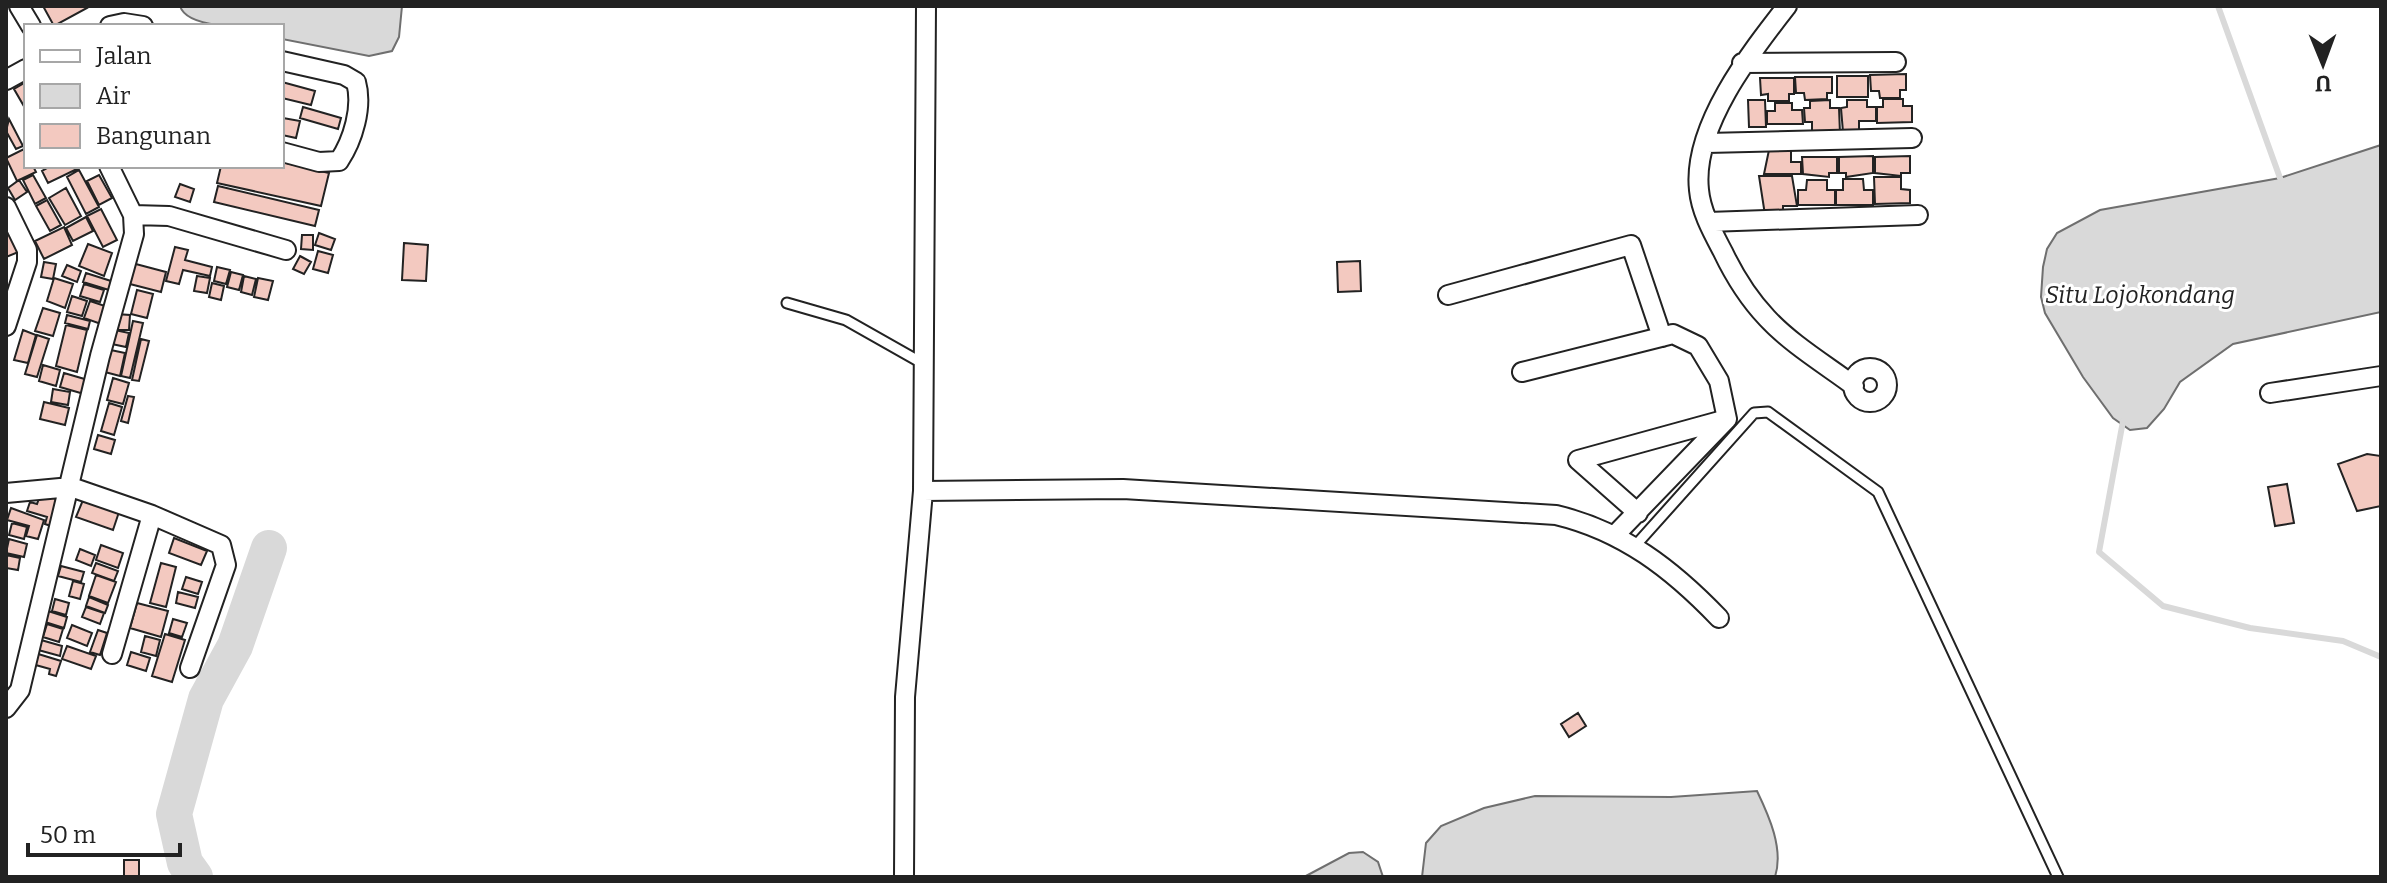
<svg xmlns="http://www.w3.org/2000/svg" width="2387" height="883" viewBox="0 0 2387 883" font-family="Bitter,serif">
<rect width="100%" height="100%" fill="#fff"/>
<path fill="#d9d9d9" stroke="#6f6f6f" stroke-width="2" d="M180,6H402L399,37L392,51L369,56L282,39V26C260,26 188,32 180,6Z
M2381,145V312L2233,344L2180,382L2164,409L2147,428L2130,430L2113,418L2083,377L2045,313L2041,297L2043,267L2047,249L2057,233L2100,210L2280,178Z
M1757,791C1769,816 1784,849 1775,877H1422L1426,843L1441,826L1484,808L1535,796L1671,797Z
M1363,852L1378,862L1383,877H1304L1349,853Z"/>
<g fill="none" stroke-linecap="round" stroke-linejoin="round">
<path stroke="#d9d9d9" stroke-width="6" d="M2218,6L2280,178
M2123,421L2099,552L2163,606L2250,628L2343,641L2381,657"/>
<path stroke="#d9d9d9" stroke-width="36" d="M195,877L185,863L174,814L206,699L235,646L269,548"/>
</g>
<path fill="#f3c9c0" stroke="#222" stroke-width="2" d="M43,6H85L87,8L54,26Z
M1906,74V90H1900V98H1880L1879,91H1871L1870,75Z
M1837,76H1868V97H1837Z
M1795,77H1832V93H1827V99L1805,100L1804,93H1796Z
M1760,78H1794V94H1789V101H1768V94L1761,95Z
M26,82V107L25,108L14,89Z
M282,82L315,91L311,105L282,98Z
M1883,99H1903V106H1912V122L1877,123V107H1883Z
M1748,100H1765L1766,127H1749Z
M1830,100V108H1839L1840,134H1812V122H1805L1804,108H1810V101Z
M1847,100H1867V107H1876V121H1859V131L1843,132L1841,108L1847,107Z
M1775,103H1792V110H1802L1803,124H1767V111H1775Z
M303,107L341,118L338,129L300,118Z
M283,118L300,121L296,138L282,135Z
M9,119L23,146L16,149L6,131Z
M24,149L26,166H33L36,172L17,181L6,158Z
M1769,150H1791V162H1801V174H1764Z
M1873,156V173L1846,177V173H1839V157Z
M1910,156V173H1901V176L1875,173V157Z
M1802,157H1837V173H1829V177L1803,174Z
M282,162L329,173L321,206L217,183L221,166H282Z
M51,166H75L77,169L48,183L42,171Z
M79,170L99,207L86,214L67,177Z
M33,175L46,198L35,204L23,180Z
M99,175L112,198L99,205L87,181Z
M1759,176H1792L1797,206H1783V215H1765Z
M1874,177H1901V189L1910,190V203L1875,204Z
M1843,179H1863L1864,190H1873V205H1836V190H1843Z
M19,180L27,192L15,200L8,188Z
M1807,180H1827V190H1835V205H1798V190H1806Z
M180,184L194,189L190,202L175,197Z
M218,186L319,210L315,226L214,202Z
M66,188L81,216L65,225L49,198Z
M47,200L61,225L50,231L36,206Z
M101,209L117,240L103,247L87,216Z
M86,217L93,231L73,241L66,228Z
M64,227L72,245L44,259L35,241Z
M10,228L21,251L6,257V230Z
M319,233L335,239L331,250L315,245Z
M302,235H313V250L301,249Z
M404,243L428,245L426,281L402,280Z
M88,244L112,253L104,276L79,266Z
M175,247L188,250L185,260L212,267L210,276L183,270L179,284L166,281Z
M318,251L333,255L328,273L313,269Z
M300,256L311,262L304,274L293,269Z
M1360,261L1361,291L1338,292L1337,262Z
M44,262L56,264L53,279L41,277Z
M132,263L166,272L161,292L126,283Z
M67,265L81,271L77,282L62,276Z
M217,267L230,270L226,284L214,281Z
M231,272L243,275L239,290L227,287Z
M86,273L111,281L109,290L83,282Z
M197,276L210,278L207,293L194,291Z
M244,276L256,279L252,295L241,292Z
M54,278L73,284L65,308L47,301Z
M258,278L273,281L268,300L254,297Z
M212,283L224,286L221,300L209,297Z
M84,284L104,290L100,302L80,296Z
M137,290L153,294L147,318L131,314Z
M72,296L87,301L82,316L67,312Z
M90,301L108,307L101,324L84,318Z
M43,308L60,313L53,336L35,331Z
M116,314L130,315L129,330H115Z
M67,315L90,321L88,329L65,323Z
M133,321L143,323L130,378L121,376Z
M66,325L87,330L77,372L56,366Z
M110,329L129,333L126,347L107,343Z
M23,330L36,335L28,363L14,360Z
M37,335L49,339L37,377L25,374Z
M141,339L149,341L139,381L132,380Z
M106,349L125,353L120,376L101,371Z
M43,365L60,370L56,386L39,381Z
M64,373L88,380L84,394L60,387Z
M113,378L129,383L123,404L107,400Z
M53,389L70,392L68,405L51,402Z
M128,396L134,397L128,423L121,421Z
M44,402L69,408L65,425L40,419Z
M109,403L122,407L114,435L101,431Z
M98,435L115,440L111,454L94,449Z
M2367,454L2381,456V506L2357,511L2338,464Z
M2287,484L2294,523L2275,526L2268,487Z
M66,495L57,528L45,524L47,517L27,511L30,502L37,504L40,496Z
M83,500L119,512L113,530L76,517Z
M11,508L44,520L38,539L26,536L29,526L7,520Z
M12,523L27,527L24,539L9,535Z
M174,538L207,551L201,565L169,553Z
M9,539L27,544L24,557L6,553Z
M101,545L123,553L118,568L96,560Z
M80,549L95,555L91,566L76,560Z
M6,555L20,558L18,570L6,568Z
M96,563L118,571L114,581L92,573Z
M161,563L176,567L166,607L150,603Z
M61,566L84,572L81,582L58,576Z
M96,575L116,582L108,603L89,596Z
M186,577L202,582L198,594L182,589Z
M73,581L84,584L80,599L69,596Z
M178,592L198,597L195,608L176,603Z
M89,597L108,605L105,613L86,606Z
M55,599L69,603L66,615L52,611Z
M137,603L168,611L161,637L130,628Z
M86,607L104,613L100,624L82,617Z
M48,611L67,617L64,628L45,622Z
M173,619L187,623L182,637L169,633Z
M47,624L63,629L59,642L43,637Z
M72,625L92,633L87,646L67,638Z
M98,630L107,633L100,655L90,652Z
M165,634L185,640L172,682L152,676Z
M145,636L160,640L156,656L141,652Z
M34,638L62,646L60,656L31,648Z
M67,646L96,656L91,669L62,659Z
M131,652L150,658L146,671L127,665Z
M35,653L61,661L56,676L49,674L50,669L32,664Z
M1578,713L1586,726L1569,737L1561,724Z
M124,860H139V877H124Z"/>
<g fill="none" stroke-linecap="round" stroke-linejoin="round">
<defs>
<path id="lane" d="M787,303L846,320L922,363
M1635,546L1754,413L1768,412L1878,492L2058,877"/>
<path id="street" d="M19,6L31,26
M1787,6C1751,52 1692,127 1699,190C1701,212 1713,233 1723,252C1734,275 1750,300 1767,318C1791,344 1826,365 1854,386
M110,26L124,23L143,26
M282,61L344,75L356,82C363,107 353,140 339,161L319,162L282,152
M1742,63L1896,62
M6,80L26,69
M1707,143L1912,138
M6,207L27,250V262L6,326
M133,215L169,216L286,250
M1708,222L1918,215
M1448,295L1631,245L1662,337
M1853 385a17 17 0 1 1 34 0a17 17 0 1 1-34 0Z
M1522,372L1673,334L1698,346L1719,381L1727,419L1615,535
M2270,393L2381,376
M923,491L1123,489L1556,515C1623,531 1672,569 1719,618
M6,493L71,487L152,515L221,545L226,565L190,668
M1638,513L1578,460L1727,419
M112,654L152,515
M6,708L20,690L100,356L134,234L133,215L109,166
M904,877L905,697L923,491L926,6"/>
</defs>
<use href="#lane" stroke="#222" stroke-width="13"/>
<use href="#street" stroke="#222" stroke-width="22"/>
<use href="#lane" stroke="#fff" stroke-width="9"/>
<use href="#street" stroke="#fff" stroke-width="18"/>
</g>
<g text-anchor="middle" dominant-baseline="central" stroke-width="6" stroke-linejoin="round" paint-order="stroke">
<g font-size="24" font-style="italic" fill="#222" stroke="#fff">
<text x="2140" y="295">Situ Lojokondang</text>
</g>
</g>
<rect width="2387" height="883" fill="none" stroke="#222222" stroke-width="16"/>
<rect x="24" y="24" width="260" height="144" fill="#ffffff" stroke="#a7a7a7" stroke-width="2"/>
<rect x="40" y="50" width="40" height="12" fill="#ffffff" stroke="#a7a7a7" stroke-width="2"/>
<text x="96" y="64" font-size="24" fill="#222222">Jalan</text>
<rect x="40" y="84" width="40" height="24" fill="#d9d9d9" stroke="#a7a7a7" stroke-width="2"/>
<text x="96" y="104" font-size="24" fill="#222222">Air</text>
<rect x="40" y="124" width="40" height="24" fill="#f3c9c0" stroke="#a7a7a7" stroke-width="2"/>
<text x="96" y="144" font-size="24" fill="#222222">Bangunan</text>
<g transform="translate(2323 64) rotate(179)" stroke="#ffffff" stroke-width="6" paint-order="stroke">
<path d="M0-6L14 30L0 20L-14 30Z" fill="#222222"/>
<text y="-12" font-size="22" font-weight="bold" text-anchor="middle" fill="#222222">U</text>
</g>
<path d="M28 843v12h152v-12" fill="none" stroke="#222222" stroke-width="4"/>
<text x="40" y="843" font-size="24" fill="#222222" stroke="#ffffff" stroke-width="6" paint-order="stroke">50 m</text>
</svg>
